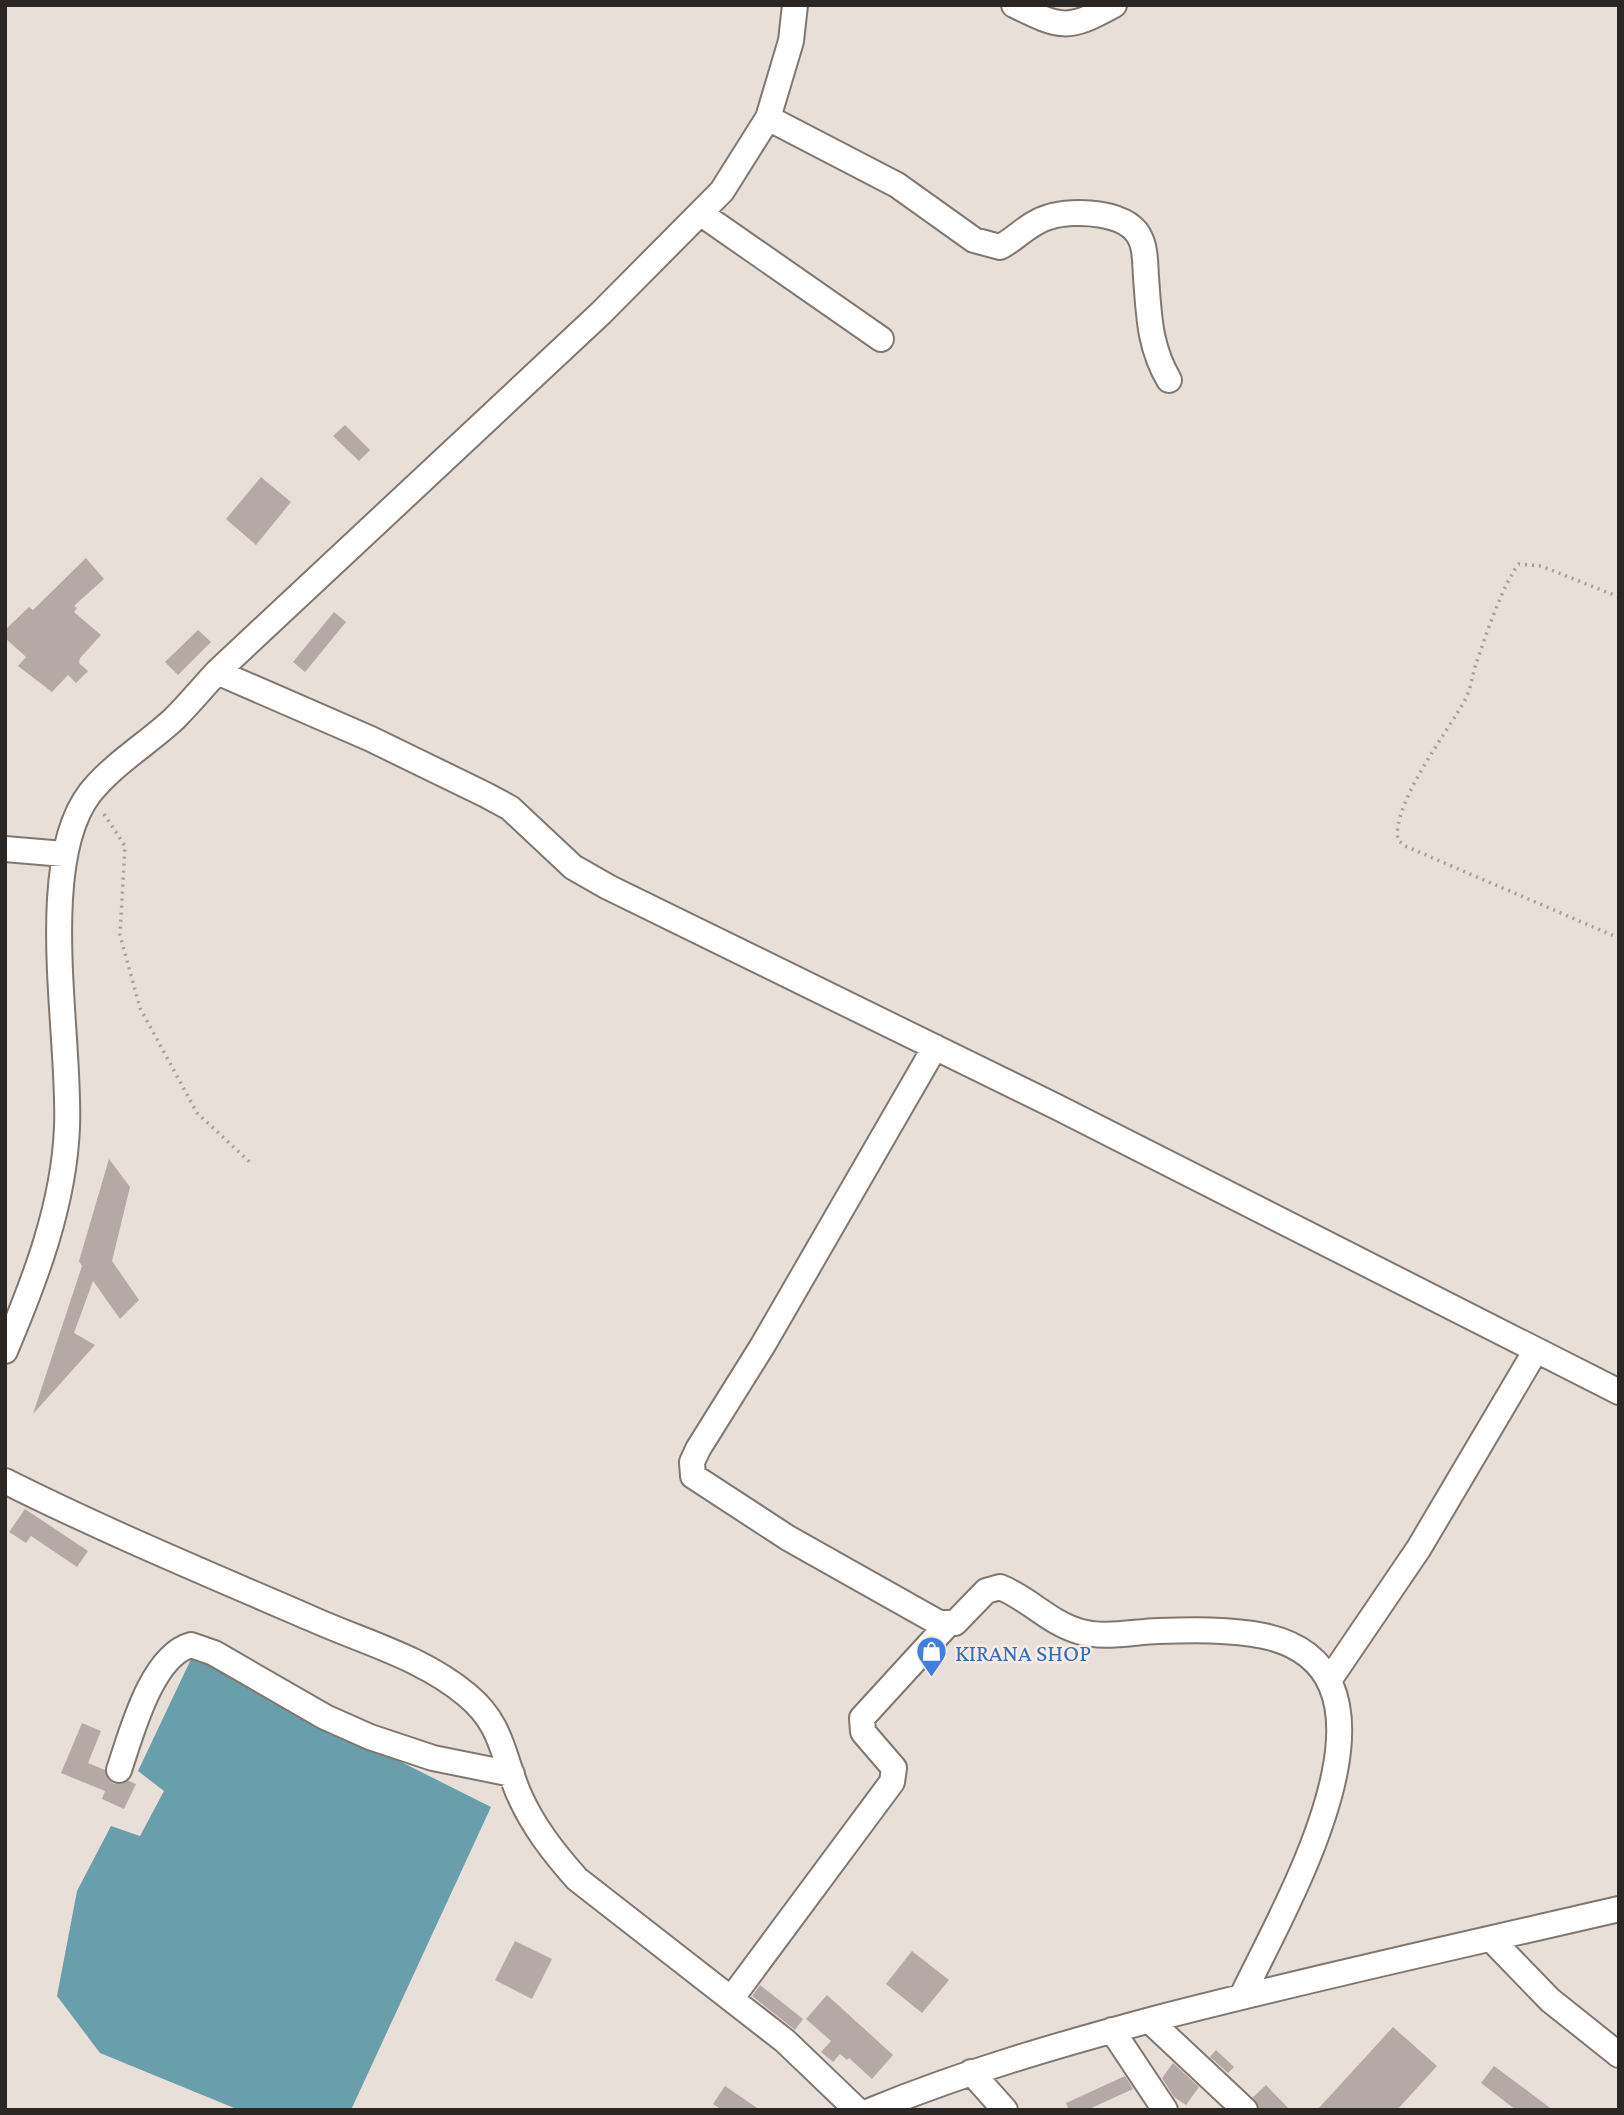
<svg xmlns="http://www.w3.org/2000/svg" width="1624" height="2115" viewBox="0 0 1624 2115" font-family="'Crimson Pro',serif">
<rect width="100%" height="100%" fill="#e9dfd9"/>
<path fill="#689faa" d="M192,1657L491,1807L351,2110H239L100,2053L57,1996L77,1891L111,1826L140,1836L164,1791L138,1771Z"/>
<path fill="#b5a9a6" d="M345,425L370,450L359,461L333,436Z
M261,477L291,502L256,545L226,519Z
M86,558L104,579L74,606L77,608L74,612L101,635L80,658L79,663L88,671L76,683L68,675L52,692L18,666L26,657L5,638V630L29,607L33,610Z
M334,612L346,622L305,672L293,662Z
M198,630L211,642L178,675L165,662Z
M109,1159L130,1187L112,1261L139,1300L120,1319L93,1281L74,1333L95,1345L33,1414L82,1266L79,1261Z
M25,1509L88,1551L77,1567L31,1536L26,1543L9,1532Z
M82,1723L101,1731L88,1763L105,1770L108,1779L114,1784L129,1781L136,1784L124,1809L102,1799L105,1791L61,1773Z
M515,1941L552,1959L532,1999L495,1980Z
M912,1951L949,1980L922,2013L886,1984Z
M760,1985L803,2019L795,2030L752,1996Z
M827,1995L893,2055L872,2079L849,2058L847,2060L840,2054L833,2062L821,2052L831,2041L806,2019Z
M1393,2027L1437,2066L1397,2110H1317Z
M1216,2050L1234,2067L1228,2073L1210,2057Z
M1173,2063L1199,2087L1186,2105L1174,2097L1162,2078Z
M1494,2066L1553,2110H1516L1481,2083Z
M1125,2076L1133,2089L1087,2110H1069L1066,2103Z
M1266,2085L1290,2110H1259L1253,2097Z
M725,2086L760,2110H722L713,2104Z"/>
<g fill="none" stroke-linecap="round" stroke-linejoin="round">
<defs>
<path id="minor" d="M1014,5C1061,28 1067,31 1114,5
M768,118L897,185L974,240L1000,247C1017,238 1030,222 1049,217C1074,209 1130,211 1141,240C1146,251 1145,265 1146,277C1149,315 1149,346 1169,380
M700,213L881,339
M217,672L371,739L486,795L510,808L573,867L608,887L1057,1107L1619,1392
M5,849L64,854
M935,1047L763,1345L698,1449L692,1462L693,1476L788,1538L939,1623H955L986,1591L1000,1587C1028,1598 1050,1623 1078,1631C1103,1639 1132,1632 1158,1631C1191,1630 1230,1629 1264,1636C1426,1671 1282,1911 1242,1996
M5,1351C35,1280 64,1205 67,1127C71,1038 35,864 90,793C113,764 147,744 174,719C189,704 203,687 217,672L601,313L722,191L768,118L791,41L795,5
M5,1481C105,1531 208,1574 310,1618C363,1642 422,1657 467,1695C502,1724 502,1753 518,1792C532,1825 553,1852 577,1879L785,2041L857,2110
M1330,1679L1419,1548L1536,1350
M119,1770C131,1735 151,1656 191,1645L214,1653L325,1717L370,1737L433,1758L512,1774
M1491,1939L1550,2000L1619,2055
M731,1999L892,1782L894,1768L863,1732L862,1718L948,1624
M1150,2021L1245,2110
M1112,2030L1165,2110
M971,2072L1005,2110
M872,2110C964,2072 1058,2045 1154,2019C1308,1979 1464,1945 1619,1909"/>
</defs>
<use href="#minor" stroke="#807771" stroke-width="28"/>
<path stroke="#a69e99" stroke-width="3.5" stroke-dasharray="2 5" stroke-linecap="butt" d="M1619,597L1541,566L1519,564C1504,581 1484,640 1476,664C1472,676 1471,689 1465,700C1448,731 1391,805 1398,840L1405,846L1619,938
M104,814L125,846L120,935L140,1008L197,1113L252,1164"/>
<use href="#minor" stroke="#fff" stroke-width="24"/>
</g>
<defs>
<symbol id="shop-pin" viewBox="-11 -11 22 30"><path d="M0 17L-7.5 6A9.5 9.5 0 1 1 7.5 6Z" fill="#3f7fe0" stroke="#f7ede6"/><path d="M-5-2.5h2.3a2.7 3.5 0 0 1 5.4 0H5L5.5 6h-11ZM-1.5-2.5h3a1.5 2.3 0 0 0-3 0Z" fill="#fff"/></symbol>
</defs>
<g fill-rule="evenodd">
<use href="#shop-pin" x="914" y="1634" width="35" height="47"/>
</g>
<g text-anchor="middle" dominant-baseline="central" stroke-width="5" stroke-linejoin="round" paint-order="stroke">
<g font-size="24" fill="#366cbe" stroke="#f7ede6" text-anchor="start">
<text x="955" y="1652">KIRANA SHOP</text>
</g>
</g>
<rect width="1624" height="2115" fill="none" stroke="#2b2725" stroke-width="14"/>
</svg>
